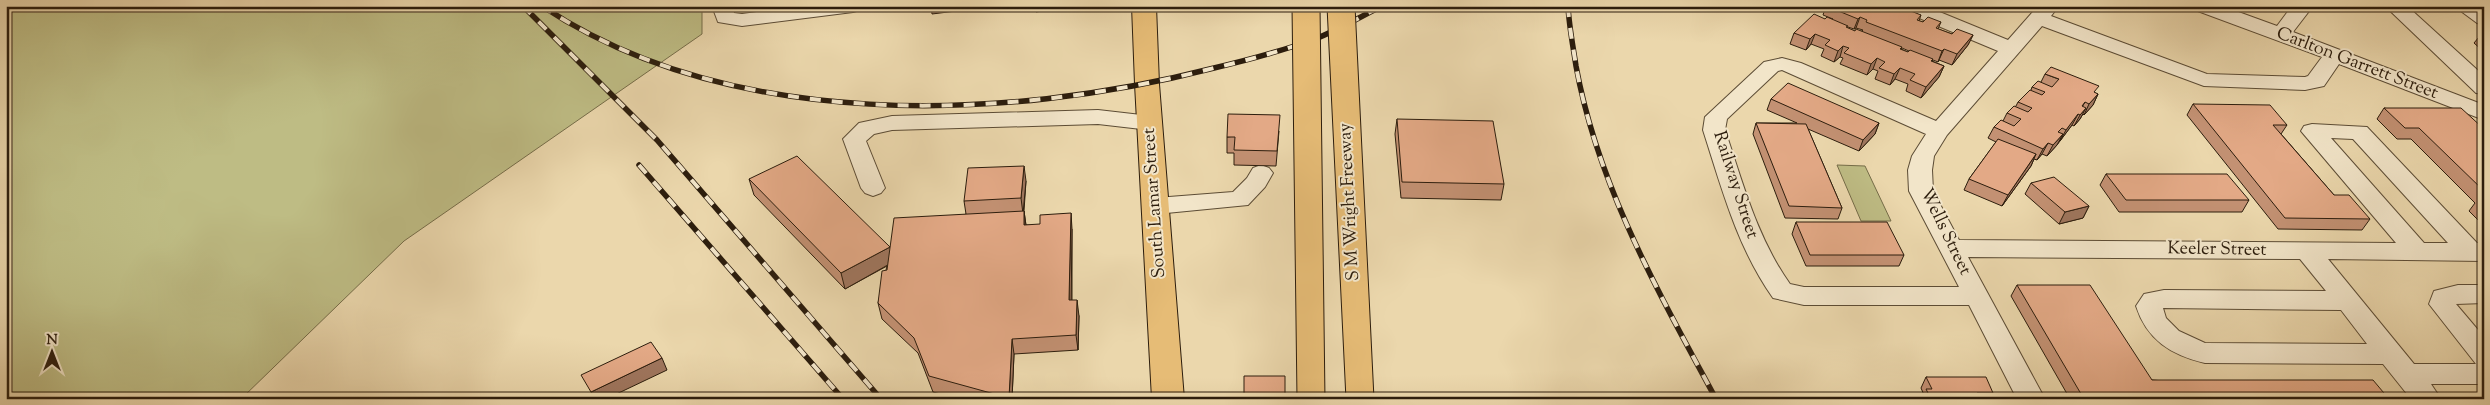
<svg xmlns="http://www.w3.org/2000/svg" width="2490" height="405" viewBox="0 0 2490 405" font-family="'Sorts Mill Goudy',serif">
<rect width="100%" height="100%" fill="#ebd7ac"/>
<filter id="stains"><feTurbulence type="fractalNoise" baseFrequency=".004" numOctaves="4"/><feColorMatrix values="0 0 0 0 .2 0 0 0 0 .09 0 0 0 0 .02 0 0 0 .5 -.17"/></filter>
<radialGradient id="worn" r=".72"><stop offset=".6" stop-color="#630" stop-opacity="0"/><stop offset="1" stop-color="#630" stop-opacity=".3"/></radialGradient>
<path fill="#bebc84" stroke="#756c48" d="M6,6H702V34L404,241L241,399H6Z
M1837,165L1865,166L1891,221H1861Z"/>
<g fill="none" stroke-linecap="round" stroke-linejoin="round">
<defs>
<path id="minor" d="M712,6H732L734,13L742,14L803,6H863L860,10L853,12L742,26L718,22Z
M1897,6H1925L2008,40L2038,6H2059L2051,16L2207,74L2305,77L2308,76L2322,57L2195,10L2192,6H2222L2277,26L2292,6H2313L2293,32L2484,105V120L2339,64L2324,86L2305,90L2204,86L2042,26L1947,135L1934,156L1932,170L1933,191L1959,240L2396,243L2301,131L2304,126L2312,124L2367,127L2477,243H2484V261L2328,259L2414,364H2476L2429,304L2434,291L2458,285H2484V303L2456,304L2484,337V384H2431L2441,399H2411L2383,364L2205,363C2171,355 2147,340 2136,306L2144,294L2164,290L2326,291L2300,259L1968,257L2045,399H2017L1969,305H1804L1773,298C1737,247 1722,189 1703,130L1705,117L1764,62L1782,58L1801,63L1936,121L1998,51L1900,10ZM1782,70L1926,134L1912,156L1908,170L1909,191L1959,287H1804L1790,284C1757,238 1743,183 1725,130L1727,119L1778,71ZM2331,138L2353,139L2448,243H2424ZM2163,308L2341,310L2367,344L2205,343L2179,331L2166,318Z
M2385,6H2407L2484,76V94L2476,93Z
M2454,6H2478L2484,10V25L2477,23Z
M1098,110L1150,116L1158,118L1161,123L1158,128L1150,130L1098,124L892,130L874,134L866,141L885,188L881,193L873,196L865,193L861,188L843,139L859,123L892,116Z
M1261,165L1269,168L1273,173L1265,187L1248,205L1156,214L1148,212L1144,206L1148,200L1156,198L1233,192L1247,178L1253,168Z"/>
<path id="major" d="M1132,6H1156L1159,84L1184,399H1152L1135,84Z"/>
</defs>
<use href="#minor" stroke="#5c4c35" stroke-width="2"/>
<use href="#major" stroke="#2c1d0d" stroke-width="2"/>
<use href="#minor" fill="#f2e5c9" fill-rule="evenodd"/>
<use href="#major" fill="#e6bc76" fill-rule="evenodd"/>
<defs>
<path id="rail" d="M523,6L657,140L881,399
M542,6C729,131 1004,122 1214,68C1248,60 1282,51 1315,39C1338,30 1360,17 1382,6
M1568,6C1569,26 1573,46 1576,66C1598,187 1659,293 1716,399
M639,165L843,399"/>
</defs>
<use href="#rail" stroke="#2c1d0d" stroke-width="5.5"/>
<use href="#rail" stroke="#f2e5c9" stroke-width="4" stroke-dasharray="11" stroke-linecap="butt"/>
<defs>
<path id="major-bridge" d="M1306,6L1311,399
M1341,6L1360,399"/>
</defs>
<use href="#major-bridge" stroke="#2c1d0d" stroke-width="29" stroke-linecap="butt"/>
<use href="#major-bridge" stroke="#e6bc76" stroke-width="27"/>
</g>
<path fill="#c39173" stroke="#2c1d0d" fill-rule="evenodd" d="M1826,6H1886L1885,9L1890,10L1921,15L1919,21L1923,22H1941L1938,29L1952,34L1973,35L1968,45L1952,65L1939,60L1938,62L1933,60L1932,61L1944,66L1939,77L1921,98L1906,91L1908,84L1895,79L1890,85L1875,79L1878,71L1873,69L1867,75L1840,64L1843,58L1840,57L1834,62L1821,56L1824,49L1811,44L1806,50L1790,44L1794,33L1825,19H1833L1823,15ZM1848,27L1854,29L1856,28L1863,30L1862,31H1855L1847,28ZM1902,48L1909,51L1908,52L1901,49Z
M2484,31V52L2474,43Z
M2045,74L2098,94L2093,105L2084,115L2083,114L2080,119L2074,126L2072,125L2057,145L2047,156L2042,154L2037,160L2034,159L2031,166L2002,206L1964,190L1969,179L1996,142L1988,138L1994,127L2003,121L2007,113L2016,106L2018,102L2031,90L2032,87L2041,82Z
M1771,99L1879,123L1875,134L1859,151L1808,129L1842,208L1838,219L1785,218L1753,134L1756,123H1797L1767,110Z
M2193,104L2287,125L2281,134L2334,195L2370,219L2362,230L2278,229L2187,115Z
M2384,108L2484,129V226L2469,211L2475,203L2411,139H2397L2377,119Z
M1397,119L1504,184L1501,200L1401,198L1395,134Z
M1279,131L1276,166L1234,165V153H1227V137Z
M2106,174L2249,200L2242,212H2119L2100,185Z
M749,179L890,247L966,214L964,201L1026,181L1024,211L1026,225L1072,229V300L1079,316L1078,350L1014,354L1012,399H959L933,392L918,353L882,319L878,303L887,266L845,289L754,195Z
M2031,183L2089,206L2083,218L2059,224L2025,194Z
M1796,222L1904,255L1899,266H1806L1792,234Z
M2017,285L2152,380L2389,399H2070L2011,296Z
M1926,377L1993,393L1990,399H1921L1924,395L1921,388Z"/>
<path fill="#9f765e" stroke="#2c1d0d" d="M931,6H972V9L932,14Z
M1036,6H1073L1036,12Z
M1860,17L1856,28L1854,29L1858,19Z
M1815,34L1811,44L1806,50L1810,39Z
M1973,35L1968,45L1952,65L1957,54Z
M1843,46L1840,57L1834,62L1838,51Z
M1944,49L1939,60L1938,62L1942,51Z
M1877,58L1873,69L1867,75L1871,64Z
M1944,66L1939,77L1921,98L1926,87Z
M1900,68L1895,79L1890,85L1894,74Z
M2098,94L2093,105L2084,115L2089,104Z
M2085,102L2072,125L2060,141L2066,130Z
M2086,108L2080,119L2074,126L2080,115Z
M1879,123L1875,134L1859,151L1863,140Z
M2063,134L2057,145L2047,156L2053,145Z
M2048,143L2042,154L2037,160L2043,149Z
M2036,154L2031,166L2002,206L2008,195Z
M1024,166L1026,181L1023,214L1021,198Z
M2089,206L2083,218L2059,224L2065,212Z
M1024,211L1026,226L1024,225Z
M1071,213L1072,229L1071,316L1069,300Z
M890,247L893,262L845,289L841,273Z
M1077,300L1079,316L1078,350L1076,335Z
M1012,339L1014,354L1012,399H1009Z
M662,358L667,370L606,399H594L591,392Z"/>
<path fill="#e3a986" stroke="#2c1d0d" d="M1832,6H1884L1882,8L1890,10L1894,6H1898L1921,15L1917,20L1923,22L1928,17L1941,22L1936,28L1952,34L1957,29L1973,35L1957,54L1944,49L1942,51L1866,22L1867,20L1860,17L1858,19L1836,10L1838,8Z
M1814,14L1825,19L1827,17L1848,26L1846,27L1855,31L1856,29L1902,47L1900,49L1908,52L1910,50L1933,59L1931,61L1944,66L1926,87L1910,80L1915,74L1900,68L1894,74L1879,68L1885,62L1877,58L1871,64L1844,53L1849,48L1843,46L1838,51L1825,45L1830,40L1815,34L1810,39L1794,33Z
M2051,67L2099,86L2094,92L2098,94L2089,104L2085,102L2082,106L2086,108L2080,115L2078,114L2066,130L2062,128L2058,132L2063,134L2053,145L2048,143L2043,149L1994,127L2001,120L2014,126L2021,119L2007,113L2014,106L2028,112L2032,108L2018,102L2030,90L2042,95L2045,92L2032,87L2038,81L2052,87L2059,79L2045,74Z
M1788,83L1879,123L1863,140L1771,99Z
M2193,104L2270,105L2287,125H2273L2334,195H2349L2370,219L2285,218Z
M2384,108H2461L2484,129V191L2419,128H2405Z
M1228,114L1280,115L1277,151L1234,150L1235,137H1227Z
M1397,119L1493,121L1504,184L1402,182Z
M1756,123L1806,124L1842,208L1789,206Z
M1998,139L2036,154L2008,195L1969,179Z
M797,156L890,247L841,273L749,179Z
M1024,166L1021,198L964,201L968,168Z
M2106,174H2227L2249,200H2126Z
M2054,177L2089,206L2065,212L2031,183Z
M2478,199H2484V205Z
M1024,211V225L1040,224V215L1071,213L1069,300H1077L1076,335L1012,339L1009,398L929,376L914,338L878,303L882,271L887,270L894,218Z
M1796,222H1887L1904,255H1810Z
M2017,285H2090L2152,380H2373L2389,399H2084Z
M651,342L662,358L591,392L581,375Z
M1244,376H1285V399H1244Z
M1926,377H1986L1993,393H1977L1980,399H1931L1926,389H1932Z"/>
<g text-anchor="middle" dominant-baseline="central" stroke-width="4" stroke-linejoin="round" paint-order="stroke">
<g font-size="18" fill="#2c1d0d" stroke="#f2e5c9">
<text transform="translate(2357 64) rotate(21)">Carlton Garrett Street</text>
<text transform="translate(1735 185) rotate(72)">Railway Street</text>
<text transform="translate(1350 202) rotate(-93)">S M Wright Freeway</text>
<text transform="translate(1155 203) rotate(-94)">South Lamar Street</text>
<text transform="translate(1945 232) rotate(64)">Wells Street</text>
<text transform="translate(2217 250) rotate(1)">Keeler Street</text>
</g>
</g>
<rect width="2490" height="405" fill="none" stroke="#ebd7ac" stroke-width="25"/>
<rect x="8" y="8" width="2475" height="390" fill="none" stroke="#2c1d0d" stroke-width="2.5"/>
<rect x="12" y="12" width="2465" height="380" fill="none" stroke="#2c1d0d"/>
<g transform="translate(52 352)" stroke="#f2e5c9" stroke-width="4" paint-order="stroke">
<path d="M0-4L9 19L0 12L-9 19Z" fill="#2c1d0d"/>
<text y="-8" font-size="14" font-weight="bold" text-anchor="middle" fill="#2c1d0d">N</text>
</g>
<rect width="100%" height="100%" filter="url(#stains)"/>
<rect width="100%" height="100%" fill="url(#worn)"/>
</svg>
